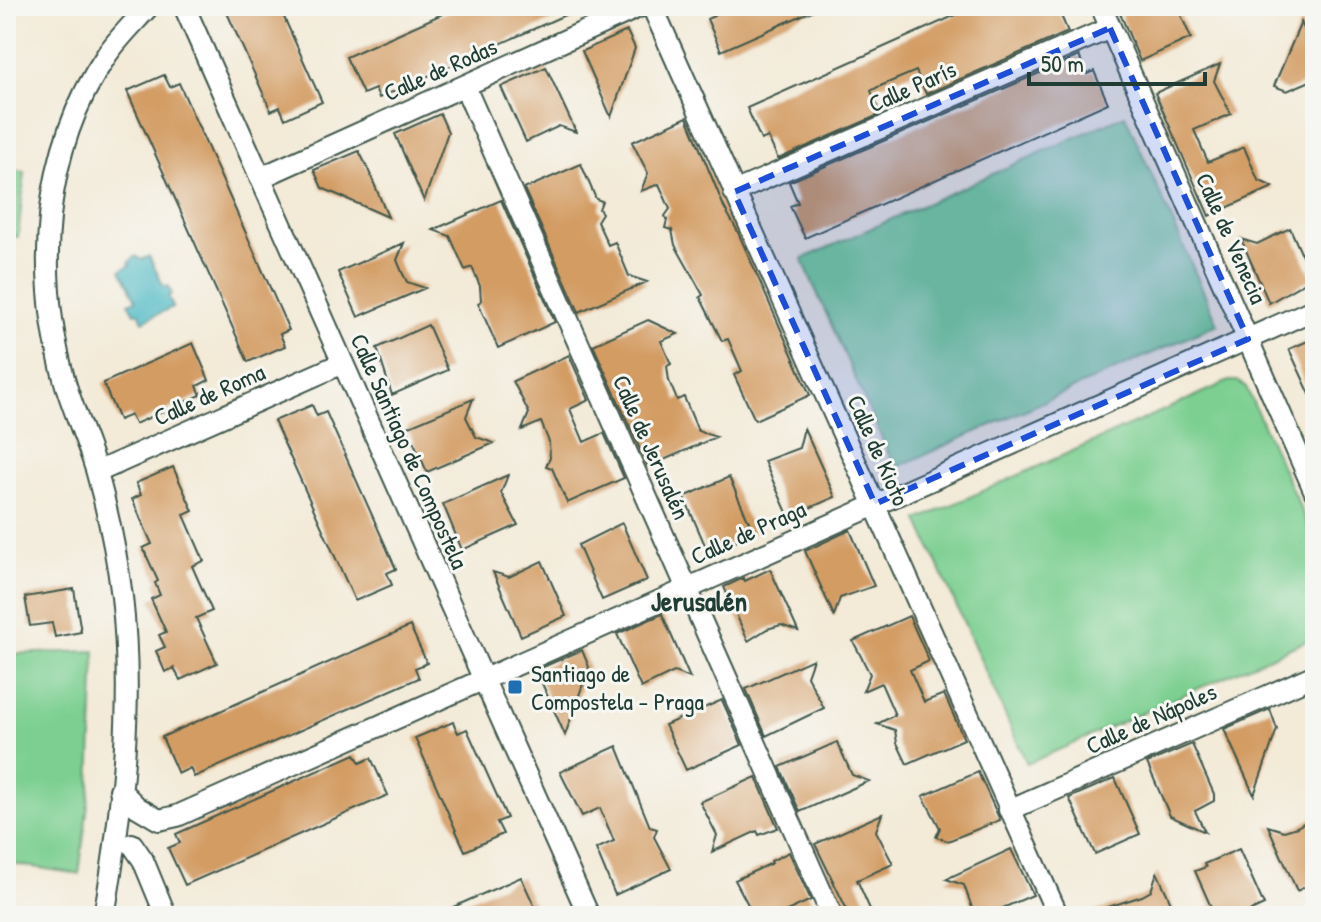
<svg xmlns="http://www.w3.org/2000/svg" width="1321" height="922" viewBox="0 0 1321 922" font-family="'Patrick Hand',sans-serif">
<rect width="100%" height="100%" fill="#f6f6f2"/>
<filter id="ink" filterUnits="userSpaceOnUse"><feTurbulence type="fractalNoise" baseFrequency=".0125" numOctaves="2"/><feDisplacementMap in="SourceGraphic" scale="16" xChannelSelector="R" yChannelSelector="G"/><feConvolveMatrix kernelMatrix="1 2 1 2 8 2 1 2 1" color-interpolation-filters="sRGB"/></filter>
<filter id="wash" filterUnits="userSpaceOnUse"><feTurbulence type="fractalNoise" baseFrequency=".006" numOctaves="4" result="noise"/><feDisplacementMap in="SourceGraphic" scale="32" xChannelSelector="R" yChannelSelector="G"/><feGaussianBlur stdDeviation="1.8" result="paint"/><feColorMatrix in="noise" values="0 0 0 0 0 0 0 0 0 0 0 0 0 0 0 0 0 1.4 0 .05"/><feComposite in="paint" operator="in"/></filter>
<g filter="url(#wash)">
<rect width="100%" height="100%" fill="#f3ead7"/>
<path fill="#7ccf91" stroke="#4e8662" stroke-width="2" d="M1125,115L1218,324L895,468L802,259Z
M6,169L25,172L18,237L6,236Z
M1229,381H1238L1246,387L1315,541V637L1027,764L918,520Z
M95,651L90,788L79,874L6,863V654Z"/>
<path fill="#49b7c3" stroke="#347a7c" stroke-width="2" d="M136,256L141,260L149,256L164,287L168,286L172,294L168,296L173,307L143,321L139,312L135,313L129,303L136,300L121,270L130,265L129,262Z"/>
<g id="blocks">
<path fill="#d39c64" d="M224,6H279L322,102L285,119L280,107L271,111Z
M460,6H585L379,98L375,89L363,94L346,57Z
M710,6H823L721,51L707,19L714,16Z
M976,6H1057L1068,32L926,94L916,71L878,87L871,91L881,114L778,159L768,137L761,140L747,108Z
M1117,6H1177L1191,38L1140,61Z
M1301,22L1315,54V79L1287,91L1274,86Z
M627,31L635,48L611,117L582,51Z
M1079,56L1087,74L1094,71L1108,103L805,238L790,206L798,203L789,182Z
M1220,64L1214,81L1231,114L1194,130L1208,162L1244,147L1258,180L1273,187L1209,216L1155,93Z
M546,67L576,132L559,126L526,142L501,87Z
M164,75L170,87L179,83L289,330L280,334L285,346L248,362L127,91Z
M440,114L448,132L424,201L395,134Z
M687,117L724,207L737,230L810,395L755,420L734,375L742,371L728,339L722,341L700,297L703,295L675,245L672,230L665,228L667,220L665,216L670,209L659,184L641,191L648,173L632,142Z
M359,151L368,169L388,217L322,188L314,170Z
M581,164L596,199L602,201L599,209L602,213L597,221L608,245L615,242L629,276L647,282L579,312L524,189Z
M501,200L555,322L498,348L478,303L481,301L480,286L472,267L465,270L450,236L433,230Z
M1290,228L1312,278L1269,303L1241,239L1257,244Z
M404,243L397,260L402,272L407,282L425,288L358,317L338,272Z
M648,320L678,334L661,341L671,364L667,366L669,381L677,400L684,397L698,431L716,437L648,467L593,345Z
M428,325L448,370L392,395L377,348Z
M1315,338V405L1289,349Z
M193,343L209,380L197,386L201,395L135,424L131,415L119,420L103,383Z
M569,355L589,400L570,409L584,442L604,433L624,478L567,503L552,468L546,466L550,458L549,442L541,422L522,430L529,413L513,381Z
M473,399L466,417L476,437L494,443L427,472L407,427Z
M312,405L317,416L326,412L396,569L387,573L392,585L355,601L274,421Z
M804,428L835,497L789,517L764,461L799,448Z
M173,467L193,511L184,515L204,561L192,566L212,611L196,618L217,663L180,680L174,668L165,672L156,651L165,647L159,635L166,632L151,599L160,595L155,583L158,581L143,548L152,544L132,499L141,495L136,483Z
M508,475L501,493L518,525L462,550L443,504Z
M729,477L754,533L708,552L684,497Z
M622,523L647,580L602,600L578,545Z
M850,530L874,586L840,598L834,616L805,551Z
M542,561L566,616L521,636L493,572L509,577Z
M770,569L798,631L781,625L767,629L748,641L724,587L743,578L745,581Z
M74,589L81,632L55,637L52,623L30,626L25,597Z
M662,614L690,678L674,672L641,688L617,634Z
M909,616L929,661L910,670L924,702L944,694L964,739L907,764L897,743L895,730L877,724L895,715L881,683L863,691L870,674L853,641Z
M410,626L427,663L415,668L419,678L194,777L190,768L178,774L162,737Z
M582,650L589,667L565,735L536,670Z
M813,659L807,676L824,708L766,736L746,689Z
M722,700L742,745L686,770L665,725Z
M1270,709L1277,729L1254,795L1224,729Z
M453,722L458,733L467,729L507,818L497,822L503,834L465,851L415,738Z
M837,742L852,775L869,781L800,812L780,767Z
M1192,744L1214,794V801L1195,811L1205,832L1170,816L1147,763Z
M617,746L650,827L657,829L654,837L671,869L615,895L596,849L614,841L600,808L582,816L560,772Z
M355,754L360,763L371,758L388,795L185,885L168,848L180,843L176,834Z
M978,772L1000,820L948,841L936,837L940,828L923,796Z
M756,777L778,828L759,835L757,831L712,852L717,835L700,802Z
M1115,778L1140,834L1095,854L1069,798Z
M882,814L876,831L893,864L857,880L873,916H850L815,844Z
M1315,816V882L1297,891L1268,826L1284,831L1297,827Z
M1011,849L1033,895L984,916H975L964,885L946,879Z
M1239,849L1264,905L1240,916H1215L1195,871L1206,867L1204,864Z
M789,852L811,900L776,916H754L735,880L772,863L771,861Z
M1157,872L1177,916H1094L1093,912L1142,896L1151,891Z
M521,877L539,916H433Z"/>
</g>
</g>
<g filter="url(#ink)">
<use href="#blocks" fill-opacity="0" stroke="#3f574c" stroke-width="2"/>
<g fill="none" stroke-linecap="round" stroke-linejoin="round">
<defs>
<path id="street" d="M184,6L589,916
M652,6L1058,916
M1101,6L1315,492
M465,87L832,916
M260,178L641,6
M734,192L1110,28
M97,472L343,363
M120,790L137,807L159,820L177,816L1315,309
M1009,810L1315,675
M132,844L143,860L166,916
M104,916C122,813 134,702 122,597C117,556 108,513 97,473C88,442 74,413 65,382C35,274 42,151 106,56C118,38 135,22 149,6"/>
</defs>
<use href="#street" stroke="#3f574c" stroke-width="24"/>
<use href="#street" stroke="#fff" stroke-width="20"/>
</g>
</g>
<path fill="#1d4ed8" fill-opacity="0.2" stroke="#1d4ed8" stroke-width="6" stroke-dasharray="16 10" stroke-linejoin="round" d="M1110,28L1248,339L875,504L734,192Z"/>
<rect fill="#1f6fb2" stroke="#f6f6f2" stroke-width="3" x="507" y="679" width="16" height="16" rx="4"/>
<g text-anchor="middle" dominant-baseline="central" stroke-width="6" stroke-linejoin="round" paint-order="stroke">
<g font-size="24" fill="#1f3d34" stroke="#f6f6f2">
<text transform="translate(440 69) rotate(-24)">Calle de Rodas</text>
<text transform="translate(912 86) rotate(-24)">Calle París</text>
<text transform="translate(1232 238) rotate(66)">Calle de Venecia</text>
<text transform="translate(209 394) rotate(-24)">Calle de Roma</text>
<text transform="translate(652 447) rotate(66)">Calle de Jerusalén</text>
<text transform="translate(879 450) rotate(66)">Calle de Kioto</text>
<text transform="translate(410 451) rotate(66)">Calle Santiago de Compostela</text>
<text transform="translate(748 532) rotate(-24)">Calle de Praga</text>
<text transform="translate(1151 718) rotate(-24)">Calle de Nápoles</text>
</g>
<g font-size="24" fill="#1f3d34" stroke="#f6f6f2" text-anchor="start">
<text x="531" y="673">Santiago de<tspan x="531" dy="28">Compostela - Praga</tspan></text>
</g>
<g font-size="28" font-weight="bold" fill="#1f3d34" stroke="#f6f6f2">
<text x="699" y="601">Jerusalén</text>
</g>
</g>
<rect width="1321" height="922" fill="none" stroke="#f6f6f2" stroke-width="32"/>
<path d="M1029 72v12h176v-12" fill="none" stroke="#1f3d34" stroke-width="4"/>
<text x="1041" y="72" font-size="24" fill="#1f3d34" stroke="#f6f6f2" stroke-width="6" paint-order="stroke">50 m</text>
</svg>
